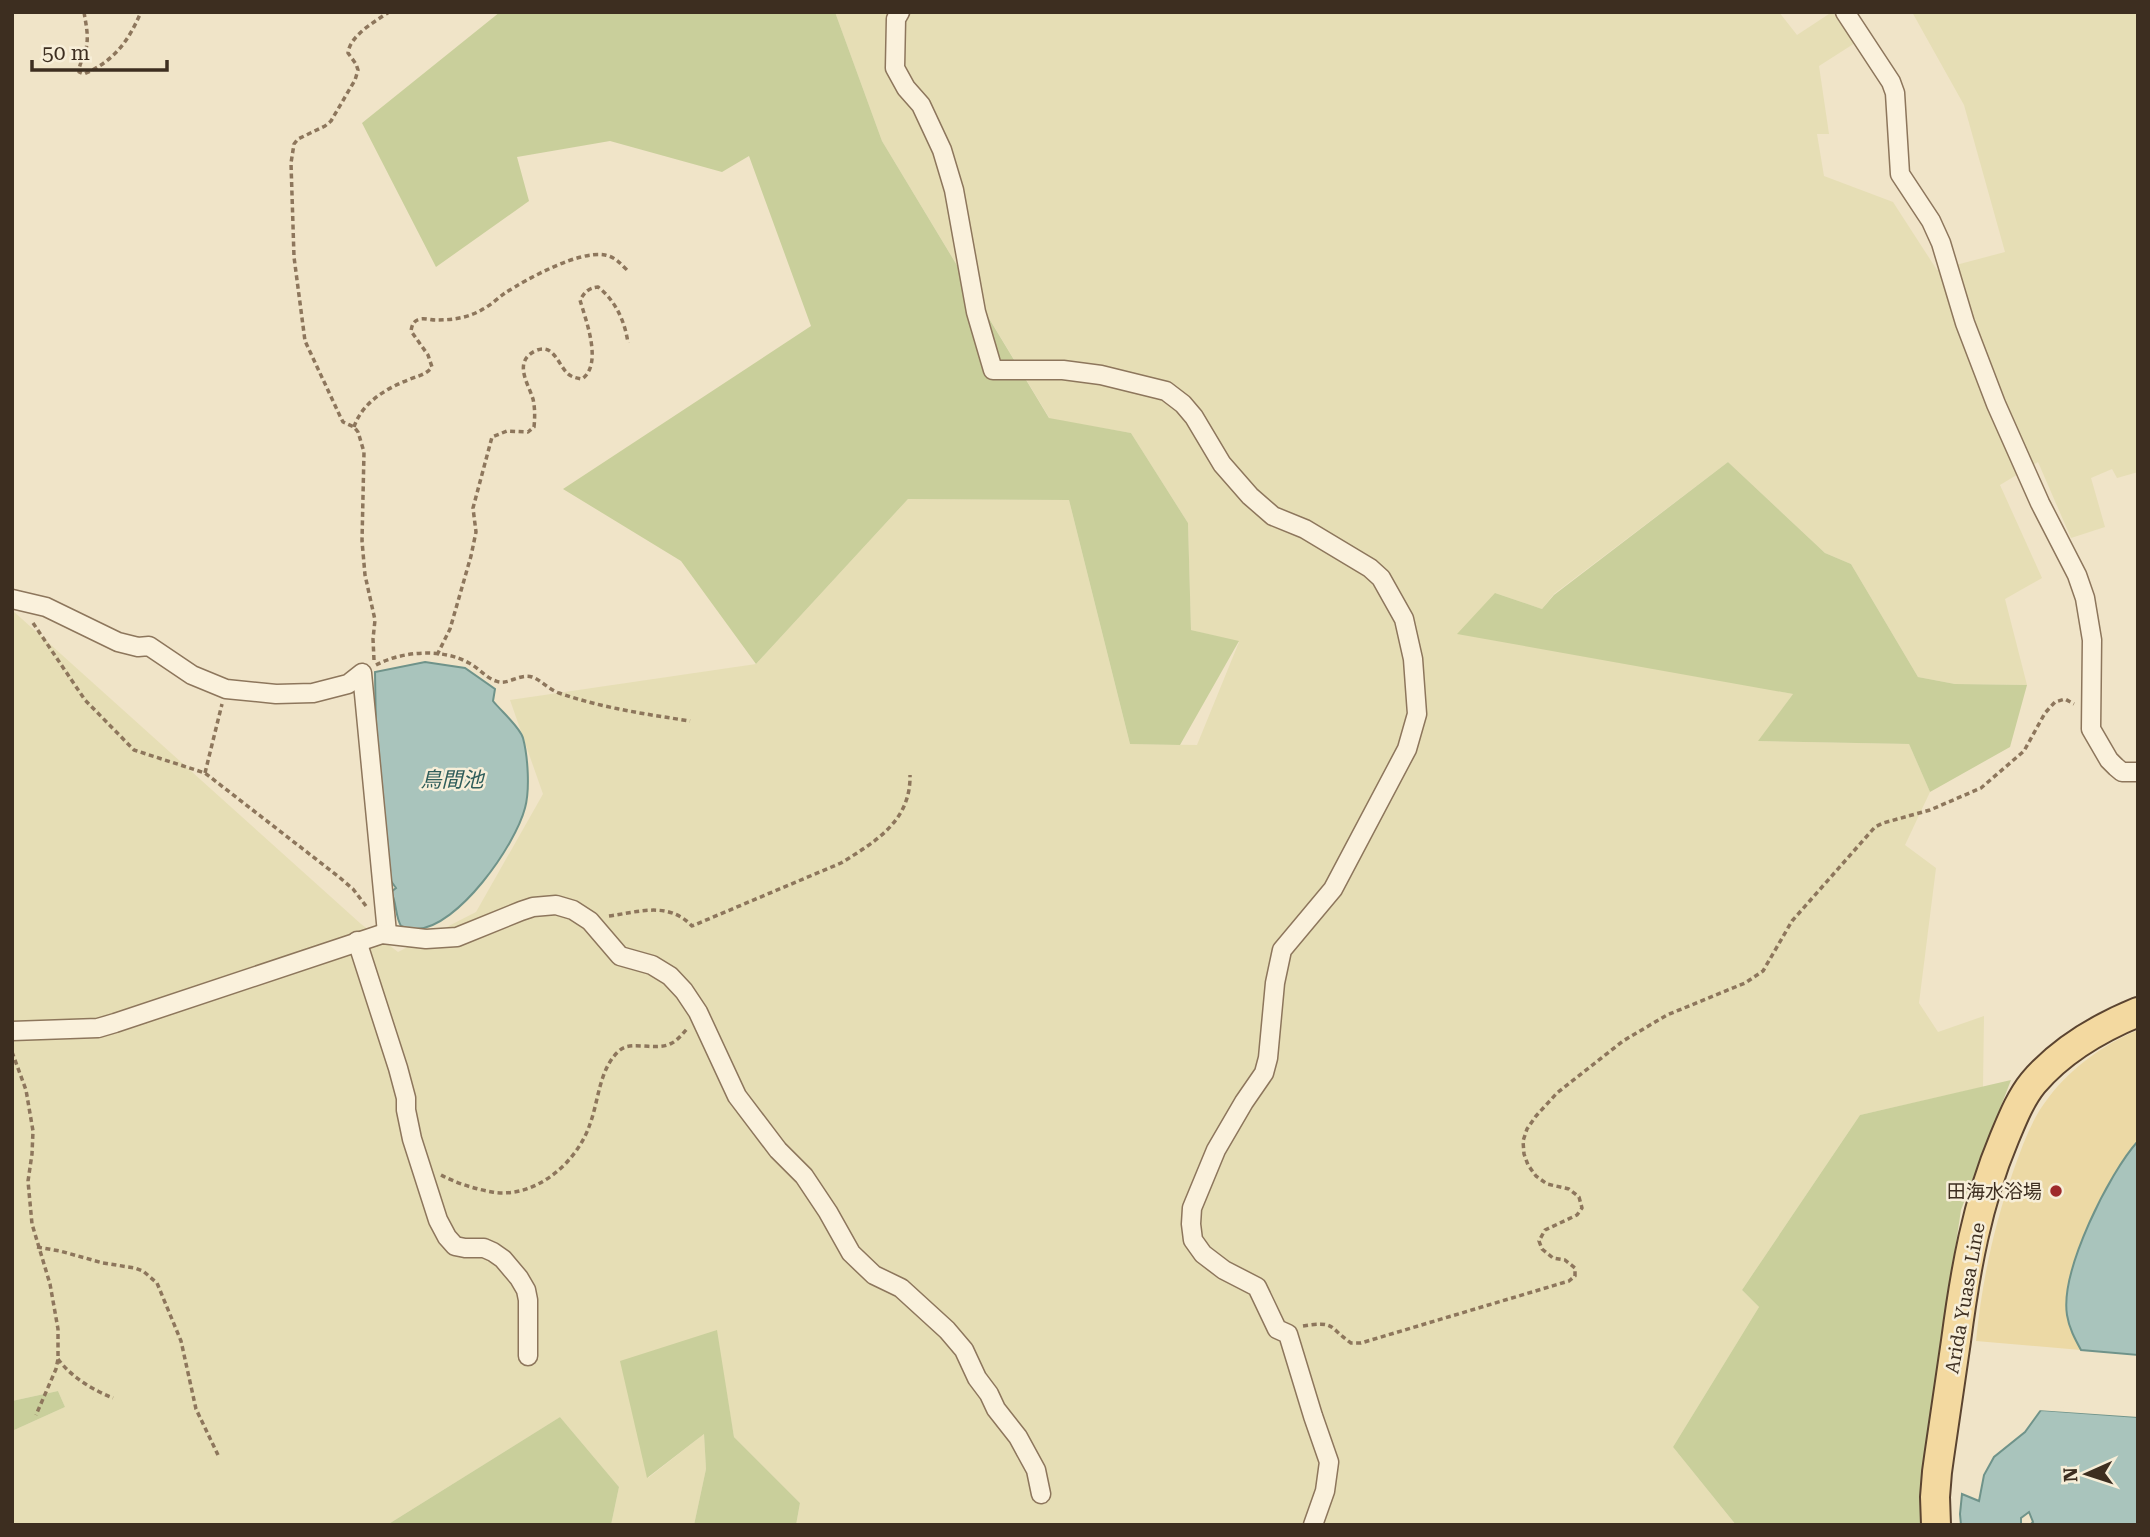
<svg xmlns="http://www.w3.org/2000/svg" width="2150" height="1537" font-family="'Roboto Serif','Noto Sans JP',serif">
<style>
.farmland{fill:#e6deb5}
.green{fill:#c9cf9b}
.sand{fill:#ecd9a5}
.water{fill:#a9c4bc;stroke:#6f938a;stroke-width:2}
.pier{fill:#f0e4c8}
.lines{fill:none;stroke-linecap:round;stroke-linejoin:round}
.minor-casing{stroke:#8d765c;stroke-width:21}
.primary-casing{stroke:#5b4430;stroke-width:32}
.path{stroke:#8d765c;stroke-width:3.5;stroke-dasharray:5 3.5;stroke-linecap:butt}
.minor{stroke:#faf1dc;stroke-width:18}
.primary{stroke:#f3d9a0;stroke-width:28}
.poi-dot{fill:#9e2a2b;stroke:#f7eed8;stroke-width:2.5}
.labels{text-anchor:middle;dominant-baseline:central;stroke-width:5;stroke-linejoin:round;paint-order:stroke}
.poi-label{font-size:19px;fill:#3d2e20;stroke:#f7eed8;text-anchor:end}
.street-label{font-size:19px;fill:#3d2e20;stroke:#f7eed8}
.water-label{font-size:21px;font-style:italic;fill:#2f5d5a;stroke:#f7eed8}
</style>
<rect width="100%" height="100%" fill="#f0e4c8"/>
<polygon class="farmland" points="835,12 1779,12 1797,35 1832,12 1855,43 1819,66 1829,134 1817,134 1824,176 1893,202 1937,270 2005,252 1964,105 1912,12 2138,12 2138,472 2117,478 2112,469 2091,478 2105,527 2071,538 2038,462 2000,485 2042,578 2005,599 2027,685 1955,684 1918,677 1851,564 1825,553 1728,462 1554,594 1542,609 1495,593 1537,642 1793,694 1759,741 1909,744 1930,792 1905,845 1936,868 1919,1003 1938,1032 1984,1016 1983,1087 1860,1115 1742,1290 1759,1307 1673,1447 1736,1525 796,1525 800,1503 734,1437 716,1330 648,1478 704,1434 706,1469 694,1525 611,1525 619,1487 560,1417 387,1525 12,1525 12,1431 65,1407 58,1391 12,1401 12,610 361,924 398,952 476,912 543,794 510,700 756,664 908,499 1069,500 1130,744 1197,745 1239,642 1191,630 1188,523 1131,433 1050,419 882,141"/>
<g class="green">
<polygon points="500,12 835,12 882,141 1049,418 1131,433 1188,523 1191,630 1239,641 1180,745 1130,744 1069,500 908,499 756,664 681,561 563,489 811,326 749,156 722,172 610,141 517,157 529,201 436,267 362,123"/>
<polygon points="1728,462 1825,553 1851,564 1918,677 1955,684 2027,685 2010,747 1930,792 1909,744 1758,741 1793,694 1457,634 1495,593 1542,609 1554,595"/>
<polygon points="2011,1080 1961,1210 1936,1376 1923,1525 1736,1525 1673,1447 1759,1307 1742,1290 1860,1115"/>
<polygon points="717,1330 734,1437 800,1503 796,1525 694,1525 706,1469 704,1434 647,1478 620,1361"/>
<polygon points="58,1391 65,1407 12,1431 12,1401"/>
<polygon points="560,1417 619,1487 611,1525 387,1525"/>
</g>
<path class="sand" d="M2138 1030V1141L2119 1166 2094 1214 2076 1261 2067 1294V1314L2071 1330 2081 1350 1976 1341C1982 1281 1994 1225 2014 1169 2023 1144 2032 1118 2049 1097 2071 1068 2104 1044 2138 1030Z"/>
<g class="water">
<path d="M425 662 465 668 495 689 493 701C501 711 520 727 523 738 528 757 530 790 525 808 515 846 458 927 417 929 412 930 406 928 401 926 395 916 397 903 391 892L396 888 388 877 376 735 375 672Z"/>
<path d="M2138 1141V1355L2081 1350C2075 1339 2069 1328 2067 1315 2060 1271 2109 1173 2138 1141Z"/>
<polygon points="2041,1410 2138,1417 2138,1525 2030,1525 2033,1522 2029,1512 2021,1518 2021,1525 1961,1525 1960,1514 1962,1494 1979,1501 1984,1475 1994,1457 2025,1432"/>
</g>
<polygon class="pier" points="2041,1406 2138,1414 2138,1417 2037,1410"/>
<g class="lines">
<g class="minor-casing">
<g id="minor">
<polyline points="900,12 896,19 895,68 906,88 921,105 942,150 954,190 976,312 993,370 1063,370 1101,375 1166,391 1183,404 1194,417 1222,464 1250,496 1273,516 1305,529 1370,568 1381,578 1404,619 1413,659 1417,714 1407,749 1333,889 1282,950 1275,983 1268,1058 1264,1073 1244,1102 1216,1150 1192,1208 1191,1224 1193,1240 1203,1254 1224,1270 1257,1287 1277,1329 1288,1334 1313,1416 1329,1462 1325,1491 1313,1525"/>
<polyline points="1845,12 1891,82 1895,93 1900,174 1931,221 1941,243 1965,323 1996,404 2040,503 2077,575 2085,598 2092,640 2091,729 2109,760 2116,767 2122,772 2138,772"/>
<polyline points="12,599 46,607 118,642 138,647 149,646 192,675 226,689 276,694 313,693 348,684 362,673 387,933"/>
<polyline points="357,941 398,1068 406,1098 406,1110 412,1139 438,1220 447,1237 455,1246 465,1248 484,1248 493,1252 503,1259 519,1278 526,1290 528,1300 528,1356"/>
<polyline points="12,1031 98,1028 115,1023 382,934 426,939 457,937 521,911 533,907 556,905 573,910 590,921 620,956 652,965 670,976 684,991 698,1012 737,1096 778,1150 804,1176 828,1212 851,1253 874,1275 901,1288 947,1330 964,1350 977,1378 989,1394 996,1409 1018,1437 1036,1470 1041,1494"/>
</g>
</g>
<g class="primary-casing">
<path id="primary" d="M1936 1525 1935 1497 1937 1472C1943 1428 1950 1384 1956 1341 1965 1272 1977 1203 2004 1139 2012 1120 2020 1099 2033 1083 2061 1050 2099 1028 2138 1012"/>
</g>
<g class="path">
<path d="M84 12C86 25 89 36 86 49 84 58 79 63 79 72L84 74C114 61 128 42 141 12"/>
<path d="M354 427C362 403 385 389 408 380 417 376 426 375 432 367L428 355 411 331C412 325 413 321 420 319 425 318 431 320 436 320 452 320 469 318 483 309 491 305 498 298 505 293 527 279 579 250 605 255 615 257 620 263 627 270"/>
<polyline points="33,623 85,700 134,750 205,773 339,877 353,889 366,906"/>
<path d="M437 655 450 629 471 556 476 532 473 508 492 437 507 431 528 432 534 427C535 417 535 408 533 399 528 383 513 362 535 351 553 342 558 364 567 373 571 377 576 378 582 379 603 364 586 321 580 300 585 292 588 288 598 287 616 301 625 322 628 343"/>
<path d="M374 660 373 639 375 620 365 575 362 541 364 452 358 432 354 427 343 422 340 416 305 341 294 257 291 163 294 144 298 139 325 126 331 121 355 80 358 70 356 64 348 53C350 35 376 21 389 12"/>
<path d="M376 665C402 651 443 648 469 663 479 668 486 678 496 681 508 686 519 673 532 677 541 680 548 689 559 693 602 708 645 714 690 721"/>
<polyline points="205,773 222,704"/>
<path d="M609 916C639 912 668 901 692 926L841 863C875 842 911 821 910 775"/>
<polyline points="12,1052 26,1090 33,1131 32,1154 28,1181 32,1224 50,1284 58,1329 58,1359 56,1369 36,1415"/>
<path d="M441 1175C456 1183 475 1189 492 1192 535 1199 577 1163 590 1124 599 1100 599 1068 620 1050 632 1040 657 1052 672 1043 678 1040 683 1033 688 1028"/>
<polyline points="37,1247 60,1251 103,1263 135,1268 143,1271 157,1283 181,1341 196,1409 218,1455"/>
<path d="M1303 1326C1336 1321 1327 1326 1351 1343H1361L1569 1281 1575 1276V1268L1565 1260 1553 1258 1542 1249 1539 1241 1545 1230 1577 1215 1582 1208 1579 1197 1569 1189 1547 1184 1536 1176 1528 1165 1524 1154 1523 1141 1527 1129 1536 1116 1557 1093 1623 1041 1667 1015 1745 983 1763 971 1792 921 1875 827 1883 823 1930 810 1981 788 2024 751 2045 713 2055 702 2065 699 2074 704"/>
<path d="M58 1359C71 1377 93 1390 113 1398"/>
</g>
<use href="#minor" class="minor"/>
<use href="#primary" class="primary"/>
</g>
<circle class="poi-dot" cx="2056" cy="1191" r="7"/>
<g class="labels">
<g class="poi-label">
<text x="2042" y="1191">田海水浴場</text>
</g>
<g class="street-label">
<text transform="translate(1965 1298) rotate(-80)">Arida Yuasa Line</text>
</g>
<g class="water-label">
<text x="452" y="780">鳥間池</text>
</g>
</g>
<rect width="2150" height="1537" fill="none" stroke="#3d2e20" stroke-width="28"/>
<g transform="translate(2087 1474) rotate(267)" stroke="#f7eed8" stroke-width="5" paint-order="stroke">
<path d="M0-5L12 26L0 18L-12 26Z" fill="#3d2e20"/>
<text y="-10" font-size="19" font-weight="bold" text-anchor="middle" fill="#3d2e20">N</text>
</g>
<path d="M32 60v10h135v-10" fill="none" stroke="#3d2e20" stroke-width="3.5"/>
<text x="42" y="60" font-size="21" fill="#3d2e20" stroke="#f7eed8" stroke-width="5" paint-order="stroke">50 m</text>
</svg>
